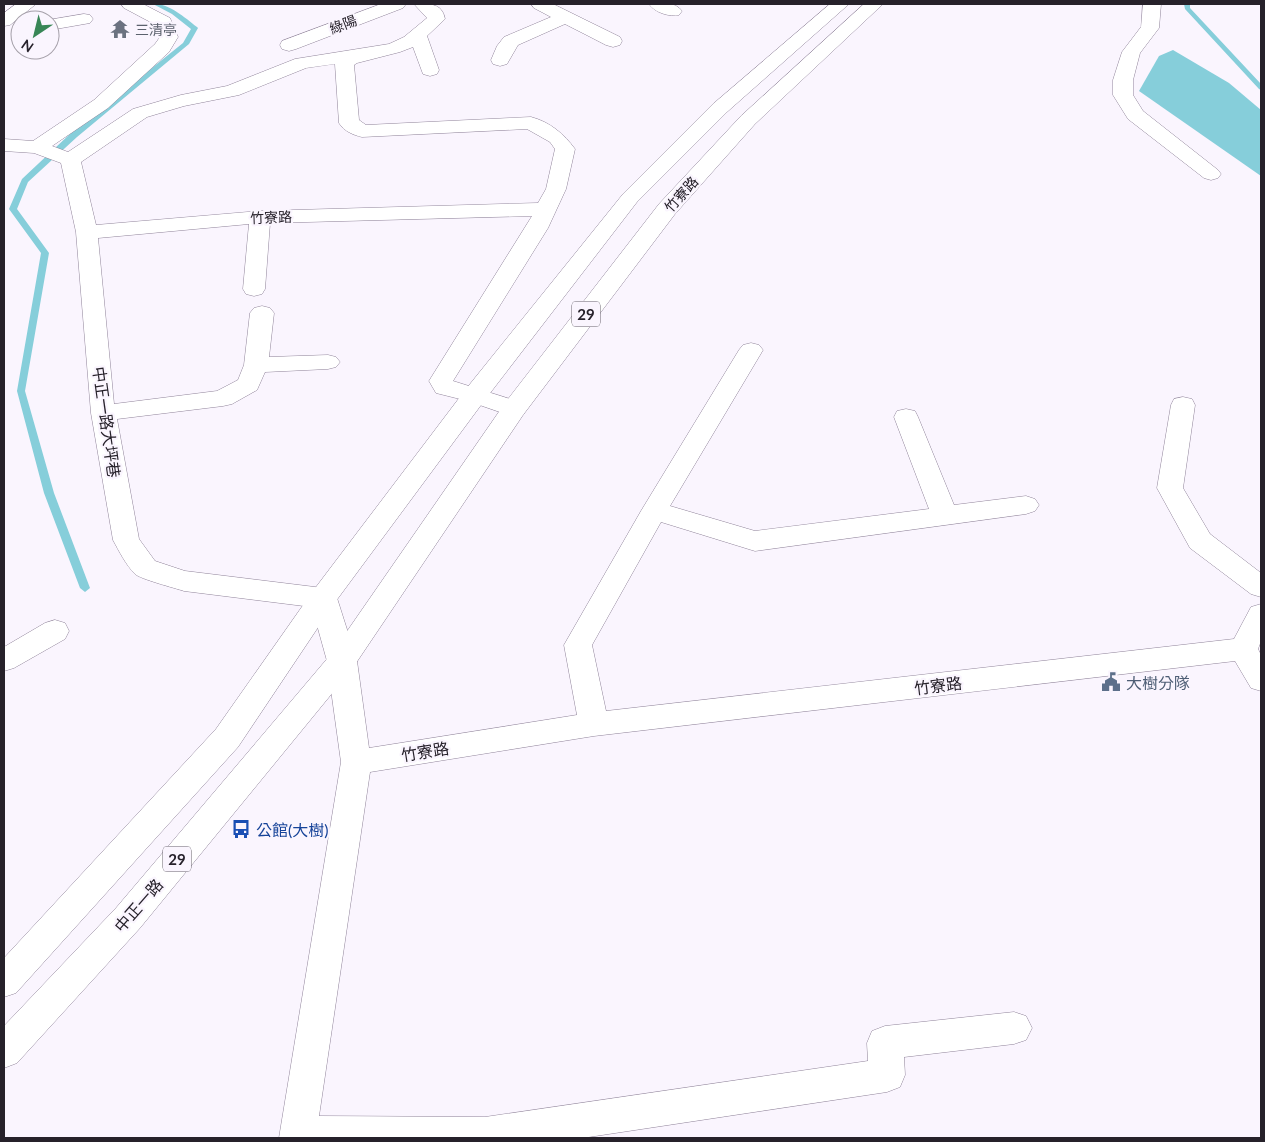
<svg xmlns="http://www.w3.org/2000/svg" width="1265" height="1142" font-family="Lato,'Noto Sans TC',sans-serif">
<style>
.water{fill:#86ceda}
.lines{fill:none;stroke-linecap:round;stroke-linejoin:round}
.stream{fill:#86ceda;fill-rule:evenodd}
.minor-casing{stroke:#90849a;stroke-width:1}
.major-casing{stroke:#90849a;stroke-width:1}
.minor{fill:#fff;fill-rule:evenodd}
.major{fill:#fff;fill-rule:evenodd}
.labels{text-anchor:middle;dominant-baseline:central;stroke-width:4.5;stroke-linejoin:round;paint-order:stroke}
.far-street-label{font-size:14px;fill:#26212a;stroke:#faf5fe}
.far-worship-label{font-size:14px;fill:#5b616d;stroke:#faf5fe;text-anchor:start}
.shield{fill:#faf5fe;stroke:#66616a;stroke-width:1}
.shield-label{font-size:15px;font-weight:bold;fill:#26212a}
.street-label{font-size:16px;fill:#26212a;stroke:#faf5fe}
.service-label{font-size:16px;fill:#4e5e75;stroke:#faf5fe;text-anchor:start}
.transit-label{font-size:16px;fill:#164399;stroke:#faf5fe;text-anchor:start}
</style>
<rect width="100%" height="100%" fill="#faf5fe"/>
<polygon class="water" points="1173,50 1229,83 1261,110 1261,176 1139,91 1159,56"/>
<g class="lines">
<g class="stream">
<path d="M153 4C169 3 184 17 197 27L198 28 189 44 77 137 28 182 17 209 49 253 25 391 54 493 90 588 85 592 80 588 44 493 17 391 41 253 9 209 22 179 71 133 183 43 191 29 172 14Z"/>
<polygon points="1184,4 1190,4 1190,8 1261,84 1261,90 1259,89 1185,9"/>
</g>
<g class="minor-casing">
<g id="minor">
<polygon points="16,4 36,4 10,25 4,26 4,13"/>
<path d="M121 4H143L170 18 178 37 169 52 108 108 52 146 68 152 133 109 181 95 227 86 295 59 389 44 404 37 427 18 414 4C428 4 442 2 445 19L427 36 439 70 437 74 430 76 423 74 413 47 400 52 357 63 354 65 359 120 366 125 531 117C550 122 564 134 575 149L566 189 548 228 453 381 523 403 526 409 523 415 514 417 468 401 436 393 429 381 532 216 270 223 265 289 262 294 254 296 246 294 243 289 249 224 98 238 114 404 217 391 238 380 244 365 250 313 254 308 262 306 270 308 274 313 269 357 328 355 336 357 340 362 336 367 328 369 265 372 257 390 232 404 223 406 117 419 139 539 155 561 185 571 323 588 333 591 337 598 357 661 369 748 577 715 564 645 641 511 739 350 743 345 751 343 759 345 763 350 670 506 755 531 929 509 894 417 897 411 906 409 915 411 918 417 954 505 1026 496 1035 499 1039 505 1035 511 1026 514 755 551 661 522 592 645 606 711 1234 639 1251 607 1261 604V641L1258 649 1261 655V691L1251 688 1235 661 594 736 370 772 319 1116 485 1117 868 1061 867 1043 872 1031 885 1026 1014 1012 1026 1016 1032 1028 1026 1040 1014 1044 904 1057 905 1075 900 1087 887 1092 582 1138H279L341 762 327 661 312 607 184 591C175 588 140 579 135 574 126 565 119 551 113 540L91 413 76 232 61 163 34 153 4 151V139L33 141 94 100 155 44 160 37 156 25 124 8ZM335 64 339 123C344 131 353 135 362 137L527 129 550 142 555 149 546 189 538 203 260 211 96 225 81 162 147 117 184 106 239 95 306 68Z"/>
<polygon points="381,4 406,4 403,8 296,49 289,51 282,49 280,45 282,41"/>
<polygon points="531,4 553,4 620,37 622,41 620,45 613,47 606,45 565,24 518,45 507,64 500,66 493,64 491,60 497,46 504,37 551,17 534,8"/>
<path d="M649 4C660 3 675 1 682 11L679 15C670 17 655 13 649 4Z"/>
<polygon points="1143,4 1161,4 1159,28 1140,53 1133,80 1133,95 1143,111 1218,170 1221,174 1218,178 1211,180 1204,178 1128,119 1113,95 1113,80 1122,52 1141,27"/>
<polygon points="84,14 90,15 93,19 90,23 50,30 50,20 48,20"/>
<polygon points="1183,397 1192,399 1195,405 1183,488 1210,534 1261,573 1261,597 1251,594 1190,548 1157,488 1171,405 1174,399"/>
<polygon points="55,620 65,623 69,631 65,639 14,668 4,671 4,647 45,623"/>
</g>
</g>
<g class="major-casing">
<g id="major">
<polygon points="830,4 849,4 727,112 637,202 484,401 333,605 238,747 16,993 4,997 4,958 216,729 313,591 466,389 623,194 713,104"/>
<polygon points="864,4 883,4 755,124 675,214 523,415 352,669 140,928 17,1063 4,1068 4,1026 116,908 332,653 505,403 659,204 741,116"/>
</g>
</g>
<use href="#minor" class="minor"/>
<use href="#major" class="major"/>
</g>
<defs>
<g id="temple-bare" transform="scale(1.5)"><path d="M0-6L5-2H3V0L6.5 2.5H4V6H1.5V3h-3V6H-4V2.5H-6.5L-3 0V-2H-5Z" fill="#6b7280" stroke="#faf5fe" stroke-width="2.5" paint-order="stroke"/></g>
<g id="civic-bare" transform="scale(1.5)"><path d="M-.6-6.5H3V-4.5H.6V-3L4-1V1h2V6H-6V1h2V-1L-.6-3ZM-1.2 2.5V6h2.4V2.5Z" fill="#5c6f8a" stroke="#faf5fe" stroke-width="2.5" paint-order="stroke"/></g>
<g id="bus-bare" transform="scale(1.5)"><path d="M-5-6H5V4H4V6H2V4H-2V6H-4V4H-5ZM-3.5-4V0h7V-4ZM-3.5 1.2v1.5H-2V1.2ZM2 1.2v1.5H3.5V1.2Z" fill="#1a4fb4" stroke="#faf5fe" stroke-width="2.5" paint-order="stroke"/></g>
</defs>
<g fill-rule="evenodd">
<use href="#temple-bare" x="120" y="29"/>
<use href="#civic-bare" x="1111" y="682"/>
<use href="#bus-bare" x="241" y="829"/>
</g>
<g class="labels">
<g class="far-street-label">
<text transform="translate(343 24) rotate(-21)">綠陽</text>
<text transform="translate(681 194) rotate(-48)">竹寮路</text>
<text transform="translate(271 217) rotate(-2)">竹寮路</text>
</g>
<g class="far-worship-label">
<text x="135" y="29">三清亭</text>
</g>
<g class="shield">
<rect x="572" y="301.5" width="28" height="25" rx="4"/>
<rect x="163" y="846.5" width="28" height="25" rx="4"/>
</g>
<g class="shield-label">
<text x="586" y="314">29</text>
<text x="177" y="859">29</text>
</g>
<g class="street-label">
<text transform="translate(107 422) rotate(82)">中正一路大坪巷</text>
<text transform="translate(938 685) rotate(-7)">竹寮路</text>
<text transform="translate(425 751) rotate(-9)">竹寮路</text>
<text transform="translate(138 905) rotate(-49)">中正一路</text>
</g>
<g class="service-label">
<text x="1126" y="682">大樹分隊</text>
</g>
<g class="transit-label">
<text x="256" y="829">公館(大樹)</text>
</g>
</g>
<rect width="1265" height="1142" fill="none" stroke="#26212a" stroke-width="10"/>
<g transform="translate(35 35) rotate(215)"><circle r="24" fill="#faf5fe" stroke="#a5a0a9"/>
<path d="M0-4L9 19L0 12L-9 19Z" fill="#388656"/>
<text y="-8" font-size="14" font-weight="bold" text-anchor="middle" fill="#26212a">N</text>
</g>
</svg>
